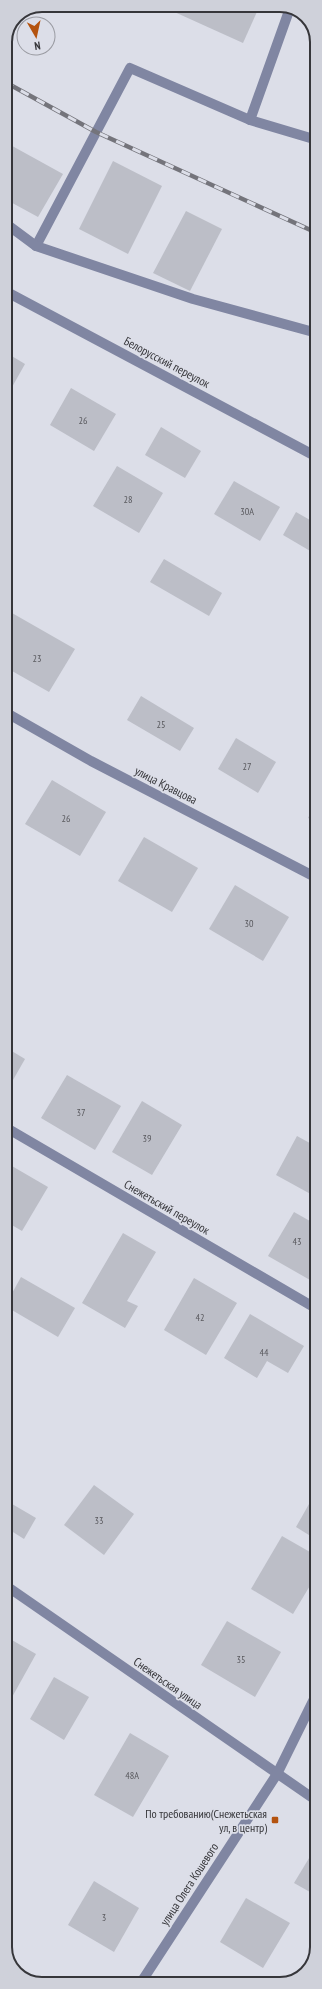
<svg xmlns="http://www.w3.org/2000/svg" width="322" height="1989" font-family="'PT Sans Narrow',sans-serif">
<style>
.building{fill:#bcbec7}
.lines{fill:none;stroke-linecap:round;stroke-linejoin:round}
.minor{stroke:#8086a2;stroke-width:10}
.rail-casing{stroke:#74747b;stroke-width:4.5}
.rail{stroke:#dcdee8;stroke-width:3;stroke-dasharray:9;stroke-linecap:butt}
.poi-dot{fill:#b4530f;stroke:#dcdee8;stroke-width:1.5}
.labels{text-anchor:middle;dominant-baseline:central;stroke-width:3.5;stroke-linejoin:round;paint-order:stroke}
.number-label{font-size:10px;fill:#58585d}
.street-label{font-size:12px;fill:#36363a;stroke:#dcdee8}
.poi-label{font-size:12px;fill:#36363a;stroke:#dcdee8;text-anchor:end}
.rim{fill:none;stroke:#36363a;stroke-width:2}
</style>
<rect width="100%" height="100%" fill="#dcdee8"/>
<g class="building">
<polygon points="159,5 260,5 243,43"/>
<polygon points="5,142 63,174 38,217 5,199"/>
<polygon points="113,161 162,186 128,254 79,229"/>
<polygon points="186,211 222,229 190,291 153,273"/>
<polygon points="5,352 25,364 7,396 5,395"/>
<polygon points="71,388 116,414 94,451 50,425"/>
<polygon points="161,427 201,451 185,478 145,455"/>
<polygon points="117,466 163,493 139,533 93,506"/>
<polygon points="234,481 280,507 260,541 214,514"/>
<polygon points="296,512 317,524 317,555 283,535"/>
<polygon points="164,559 222,593 209,616 150,582"/>
<polygon points="5,609 75,649 49,692 5,667"/>
<polygon points="141,696 194,728 180,751 127,720"/>
<polygon points="236,738 276,762 258,793 218,769"/>
<polygon points="52,780 106,812 80,856 25,824"/>
<polygon points="317,801 317,822 308,818"/>
<polygon points="144,837 198,868 172,912 118,881"/>
<polygon points="235,885 289,917 263,961 209,929"/>
<polygon points="5,1047 25,1059 5,1094"/>
<polygon points="67,1075 121,1106 95,1150 41,1118"/>
<polygon points="142,1101 182,1125 152,1175 112,1152"/>
<polygon points="297,1136 317,1147 316,1197 276,1175"/>
<polygon points="5,1162 48,1187 22,1231 5,1221"/>
<polygon points="294,1212 317,1225 317,1284 268,1256"/>
<polygon points="123,1233 156,1252 127,1301 138,1306 125,1328 82,1303"/>
<polygon points="21,1277 75,1308 58,1337 5,1306"/>
<polygon points="194,1278 237,1303 206,1355 164,1330"/>
<polygon points="250,1314 304,1346 288,1373 267,1361 257,1378 224,1358"/>
<polygon points="94,1485 134,1514 104,1555 64,1525"/>
<polygon points="313,1497 317,1500 317,1540 296,1527"/>
<polygon points="7,1501 36,1518 24,1539 5,1527 5,1504"/>
<polygon points="282,1536 317,1556 317,1574 293,1614 251,1589"/>
<polygon points="227,1621 281,1652 255,1697 201,1665"/>
<polygon points="5,1636 36,1654 11,1699 5,1696"/>
<polygon points="54,1677 89,1697 64,1740 30,1719"/>
<polygon points="130,1733 169,1756 133,1817 94,1795"/>
<polygon points="317,1845 317,1896 294,1883"/>
<polygon points="94,1881 139,1908 114,1952 68,1925"/>
<polygon points="246,1898 290,1923 263,1968 220,1942"/>
</g>
<g class="lines">
<g class="minor">
<polyline points="250,120 290,8"/>
<polyline points="317,140 250,120 130,68 36,246 193,299 317,333"/>
<polyline points="5,223 36,246"/>
<polyline points="5,291 317,457"/>
<polyline points="5,712 91,761 317,878"/>
<polyline points="5,1127 317,1309"/>
<polyline points="5,1585 317,1801"/>
<polyline points="140,1984 277,1774 317,1693"/>
</g>
<g class="rail-casing">
<polyline id="rail" points="5,82 96,132 317,233"/>
</g>
<use href="#rail" class="rail"/>
</g>
<rect class="poi-dot" x="271" y="1816" width="8" height="8" rx="2"/>
<g class="labels">
<g class="number-label">
<text x="83" y="420">26</text>
<text x="128" y="499">28</text>
<text x="247" y="511">30А</text>
<text x="37" y="658">23</text>
<text x="161" y="724">25</text>
<text x="247" y="766">27</text>
<text x="66" y="818">26</text>
<text x="249" y="923">30</text>
<text x="81" y="1112">37</text>
<text x="147" y="1138">39</text>
<text x="297" y="1241">43</text>
<text x="200" y="1317">42</text>
<text x="264" y="1352">44</text>
<text x="99" y="1520">33</text>
<text x="241" y="1659">35</text>
<text x="132" y="1775">48А</text>
<text x="104" y="1917">3</text>
</g>
<g class="street-label">
<text transform="translate(167 362) rotate(28)">Белорусский переулок</text>
<text transform="translate(166 785) rotate(27)">улица Кравцова</text>
<text transform="translate(167 1207) rotate(30)">Снежетьский переулок</text>
<text transform="translate(168 1683) rotate(35)">Снежетьская улица</text>
<text transform="translate(189 1884) rotate(-57)">улица Олега Кошевого</text>
</g>
<g class="poi-label">
<text x="267" y="1813">По требованию(Снежетьская<tspan x="267" dy="14">ул, в центр)</tspan></text>
</g>
</g>
<path d="M0 0H322V1989H0ZM42 12H280A30 30 0 0 1 310 42V1947A30 30 0 0 1 280 1977H42A30 30 0 0 1 12 1947V42A30 30 0 0 1 42 12Z" fill="#cfd1da" fill-rule="evenodd"/>
<path class="rim" d="M42 12H280A30 30 0 0 1 310 42V1947A30 30 0 0 1 280 1977H42A30 30 0 0 1 12 1947V42A30 30 0 0 1 42 12Z"/>
<g transform="translate(36 36) rotate(171)"><circle r="19" fill="#dcdee8" stroke="#9a9ba2"/>
<path d="M0-3L7 15L0 10L-7 15Z" fill="#b4530f"/>
<text y="-6" font-size="11" font-weight="bold" text-anchor="middle" fill="#36363a">N</text>
</g>
</svg>
